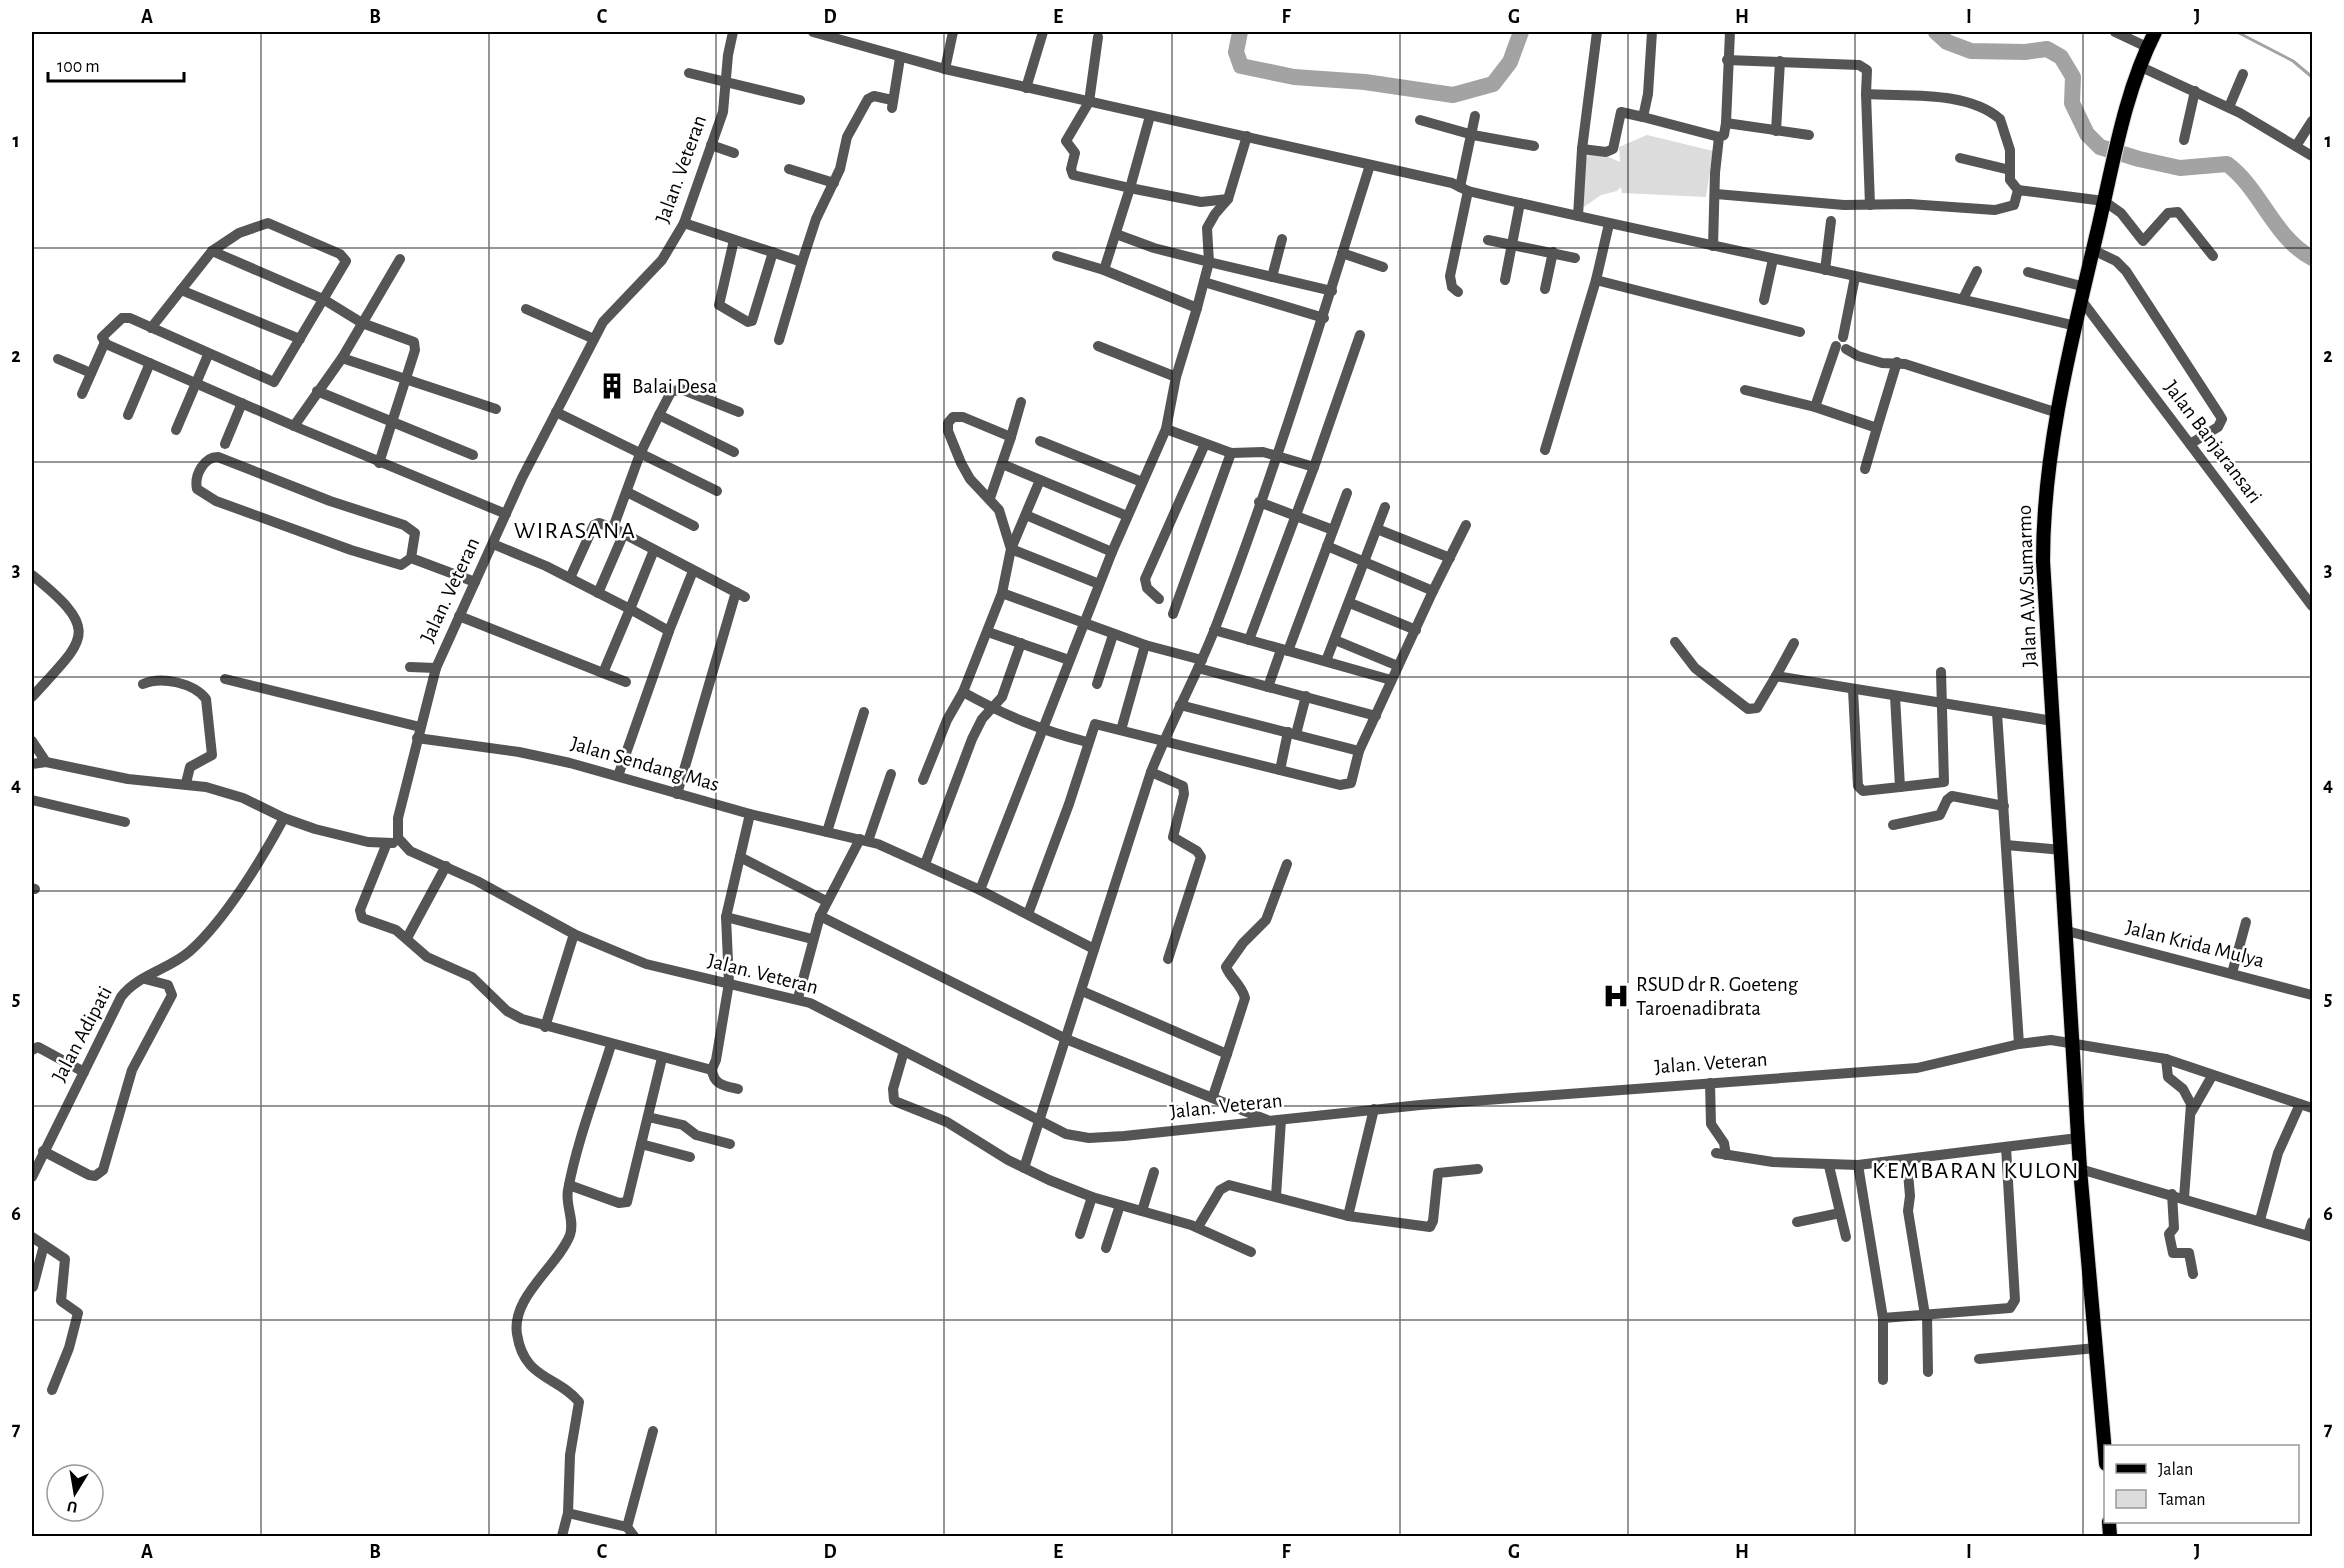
<svg xmlns="http://www.w3.org/2000/svg" width="2344" height="1568" font-family="'Alegreya Sans',sans-serif">
<style>
.green{fill:#dcdcdc}
.lines{fill:none;stroke-linecap:round;stroke-linejoin:round}
.stream{stroke:#a3a3a3;stroke-width:3}
.river{stroke:#a3a3a3;stroke-width:16}
.major-casing{stroke:#dbdbdb;stroke-width:16}
.minor{stroke:#555;stroke-width:10}
.major{stroke:#000;stroke-width:14}
.grid{fill:none;stroke:#000;stroke-width:1.5;stroke-opacity:0.55}
.labels{text-anchor:middle;dominant-baseline:central;stroke-width:5;stroke-linejoin:round;paint-order:stroke}
.street-label{font-size:21px;fill:#000;stroke:#fff}
.poi-label{font-size:21px;fill:#000;stroke:#fff;text-anchor:start}
.quarter-label{font-size:24px;letter-spacing:1.5px;fill:#000;stroke:#fff}
.neatline{fill:none;stroke:#000;stroke-width:2}
.grid-label{font-size:20px;text-anchor:middle;font-weight:bold;fill:#000}
</style>
<rect width="100%" height="100%" fill="#fff"/>
<polygon class="green" points="1647,135 1713,151 1706,197 1622,193 1621,187 1617,191 1601,195 1584,207 1581,205 1584,163 1588,154 1604,155 1620,162 1619,147"/>
<g class="lines">
<polyline class="stream" points="2237,32 2293,61 2312,77"/>
<g class="river">
<polyline points="1240,32 1236,52 1241,66 1294,77 1365,82 1453,95 1493,84 1510,62 1521,32"/>
<path d="M1936 32 1947 42 1971 51 2025 52 2047 49 2061 57 2073 77 2072 103 2087 134 2100 147 2139 159 2180 168 2227 164C2261 189 2273 237 2312 258"/>
</g>
<g class="major-casing">
<g id="major">
<path d="M2106 1464 2080 1169 2043 561C2043 447 2073 335 2099 224 2114 159 2125 91 2155 32"/>
<polyline points="2109,1522 2110,1536"/>
</g>
</g>
<g class="minor">
<polyline points="733,32 728,55 723,112 684,223 662,260 603,322 522,478 436,668 398,818 398,838 410,851 477,881 574,934 646,964 810,1003 1066,1134 1089,1138 1124,1136 1420,1105 1917,1068 2019,1044 2051,1040 2166,1059 2312,1108"/>
<path d="M813 32 945 69 1452 183 1468 191C1670 239 1874 277 2076 326"/>
<polyline points="2115,32 2147,47"/>
<polyline points="1098,37 1089,102 1066,141 1075,153 1071,169 1073,175 1130,188 1104,270"/>
<path d="M1727 60 1859 65 1867 70 1866 94C1907 97 1966 90 2000 119L2010 150V170"/>
<polyline points="2139,66 2240,113 2312,156"/>
<polyline points="945,69 953,32"/>
<polyline points="689,73 800,100"/>
<polyline points="1026,88 1043,32"/>
<polyline points="1866,94 1870,205"/>
<polyline points="2229,107 2243,74"/>
<polyline points="892,108 900,58"/>
<polyline points="1150,116 1130,188 1201,202 1228,199"/>
<polyline points="1643,117 1719,137"/>
<polyline points="1420,120 1473,135 1534,146"/>
<polyline points="1726,123 1809,135"/>
<polyline points="1776,131 1780,61"/>
<polyline points="1247,136 1228,199 1215,214 1207,228 1209,262 1332,291"/>
<polyline points="2184,140 2195,91"/>
<polyline points="711,145 734,153"/>
<polyline points="2296,146 2312,121"/>
<polyline points="1582,149 1597,32"/>
<polyline points="1960,158 2010,170 2010,180 2018,190"/>
<polyline points="789,169 834,183"/>
<polyline points="1460,187 1475,116"/>
<polyline points="1716,194 1844,205 1909,204 1995,210 2014,205 2018,190 2104,201 2121,213 2143,241 2168,213 2178,212 2213,256"/>
<polyline points="1578,216 1582,149 1606,152 1613,149 1621,112 1643,117 1648,94 1652,32"/>
<polyline points="684,223 802,262 779,340"/>
<polyline points="734,240 719,305 748,322 752,321 773,252"/>
<polyline points="1488,240 1575,258"/>
<polyline points="1713,246 1715,173 1719,137 1724,135 1726,123 1730,32"/>
<polyline points="2093,250 2116,261 2126,271 2219,414 2222,419 2218,427 2190,444"/>
<polyline points="212,251 323,299 362,323 414,342 415,350 379,463"/>
<polyline points="1342,253 1383,267"/>
<polyline points="1057,256 1104,270 1197,308 1209,262 1154,248 1116,234"/>
<polyline points="802,262 816,219 840,169 847,137 868,99 874,96 892,100"/>
<polyline points="1825,270 1831,221"/>
<polyline points="2028,272 2085,287"/>
<polyline points="1272,277 1282,239"/>
<polyline points="1505,280 1520,203"/>
<polyline points="1596,280 1609,224"/>
<polyline points="1204,282 1324,318"/>
<polyline points="1545,289 1553,252"/>
<polyline points="181,290 300,339"/>
<polyline points="1458,292 1452,287 1450,276 1468,191"/>
<polyline points="1963,299 1977,271"/>
<polyline points="1764,300 1773,259"/>
<polyline points="2082,301 2312,606"/>
<polyline points="526,309 594,339"/>
<polyline points="151,328 212,251 239,233 268,223 340,254 346,261 274,382 130,318 122,318 102,337 106,344 294,426"/>
<polyline points="1843,337 1855,277"/>
<polyline points="1098,346 1176,377"/>
<polyline points="1836,346 1815,407 1877,428 1897,362"/>
<polyline points="1846,349 1858,356 1882,363 1905,364 2058,413"/>
<polyline points="342,358 400,259"/>
<polyline points="58,359 91,373"/>
<polyline points="1745,390 1815,407"/>
<polyline points="317,391 473,455"/>
<polyline points="82,394 105,342"/>
<polyline points="496,409 342,358 294,426 506,514"/>
<polyline points="556,412 717,491"/>
<polyline points="128,415 150,363"/>
<polyline points="659,415 671,392 681,389 739,412"/>
<polyline points="1166,429 1176,377 1197,308"/>
<polyline points="176,430 208,355"/>
<polyline points="1011,437 1021,402"/>
<polyline points="1040,441 1142,482"/>
<polyline points="225,444 242,403"/>
<polyline points="1545,450 1596,280 1800,332"/>
<polyline points="734,452 659,415 640,454 613,528 745,597"/>
<polyline points="1002,464 1127,516"/>
<polyline points="1865,469 1877,428"/>
<polyline points="1040,480 1011,549 1099,584"/>
<polyline points="627,492 694,526"/>
<polyline points="990,498 1011,437 963,417 953,417 948,423 948,431 961,463 970,479 999,510 1011,549 1002,593"/>
<polyline points="1259,502 1333,530"/>
<polyline points="1026,515 1112,552"/>
<polyline points="1377,529 1450,558"/>
<polyline points="493,544 546,566 630,609 654,550"/>
<polyline points="1327,546 1433,591"/>
<path d="M411 558 415 533 404 525 330 501 218 457C204 457 194 475 197 489L216 501 351 550 401 565 411 558 475 582"/>
<path d="M32 575C103 632 85 638 32 697"/>
<polyline points="570,578 594,525 599,523 613,528"/>
<polyline points="598,593 624,533"/>
<polyline points="1159,599 1147,588 1145,579 1205,444"/>
<polyline points="1350,603 1416,630"/>
<polyline points="1173,614 1231,453"/>
<polyline points="459,616 603,673"/>
<polyline points="1214,630 1391,680"/>
<polyline points="988,632 1069,660"/>
<polyline points="1249,640 1314,467"/>
<polyline points="1335,640 1398,666"/>
<polyline points="1675,642 1695,668 1748,709 1757,708 1776,676 2053,721"/>
<polyline points="1288,651 1347,493"/>
<polyline points="1326,661 1385,507"/>
<polyline points="410,667 436,668"/>
<polyline points="1198,668 1376,716"/>
<polyline points="1776,676 1794,643"/>
<polyline points="225,679 420,727"/>
<polyline points="626,682 603,673 630,609 669,631"/>
<path d="M143 684C162 676 194 683 206 699L212 755 190 767 186 783"/>
<polyline points="1097,684 1113,635"/>
<polyline points="1268,687 1281,650"/>
<polyline points="1853,690 1858,786 1863,791 1900,787 1895,696"/>
<path d="M963 692C1006 716 1040 730 1087 742"/>
<polyline points="1180,705 1359,751"/>
<polyline points="1997,713 2019,1044"/>
<polyline points="1121,730 1145,645 1202,660"/>
<polyline points="1296,734 1306,696"/>
<polyline points="417,738 519,752 570,763 750,814 878,844 980,890 1094,949"/>
<polyline points="32,741 46,762"/>
<polyline points="32,764 46,762 128,779 206,787 243,798 284,818 315,829 368,842 393,843"/>
<polyline points="1280,770 1288,732"/>
<polyline points="1151,772 1183,786 1184,794 1173,837 1197,851 1201,857 1168,959"/>
<polyline points="618,776 669,631 693,571"/>
<polyline points="923,780 947,720 963,692 1002,593 1145,645"/>
<polyline points="1900,787 1944,782 1941,672"/>
<polyline points="677,794 736,592"/>
<polyline points="32,800 125,822"/>
<polyline points="1893,825 1940,815 1947,800 1952,796 2004,806"/>
<polyline points="827,832 864,712"/>
<polyline points="868,841 891,774"/>
<polyline points="387,843 360,910 362,918 396,930 427,957 472,977 507,1011 522,1019 708,1069 712,1069 716,1060 729,983 726,917 750,814"/>
<polyline points="2006,845 2062,850"/>
<polyline points="740,857 826,901"/>
<polyline points="925,864 972,739 982,719 1002,697 1021,643"/>
<polyline points="32,888 35,889"/>
<polyline points="980,890 1112,552 1166,429 1231,453 1263,452 1314,467 1360,335"/>
<polyline points="1028,914 1069,804 1095,724 1340,785 1351,783 1359,751 1433,591 1466,525"/>
<polyline points="820,916 1066,1039 1267,1120"/>
<polyline points="726,917 812,939"/>
<polyline points="2067,931 2312,995"/>
<polyline points="407,938 446,866"/>
<polyline points="2232,973 2246,922"/>
<polyline points="1082,991 1227,1054 1213,1096"/>
<polyline points="798,998 820,916 860,839"/>
<polyline points="545,1027 574,934"/>
<polyline points="32,1050 38,1047 84,1072"/>
<polyline points="904,1051 893,1089 894,1100 897,1102 947,1122 1008,1160 1049,1180 1092,1197 1191,1225 1251,1252"/>
<path d="M1227 1054 1245 998C1241 984 1231 979 1226 967L1243 943 1266 920 1287 864"/>
<polyline points="2166,1059 2168,1077 2183,1089 2191,1104 2184,1198"/>
<path d="M712 1069C713 1085 725 1086 738 1089"/>
<polyline points="1710,1083 1711,1124 1724,1143 1726,1155"/>
<polyline points="2192,1111 2212,1076"/>
<polyline points="648,1117 683,1125 696,1135 730,1144"/>
<polyline points="641,1144 690,1157"/>
<polyline points="43,1151 89,1175 95,1176 103,1170 132,1070 172,995 168,985 145,979"/>
<polyline points="1716,1153 1773,1162 1858,1165 2078,1138"/>
<polyline points="1907,1161 1910,1196 1908,1211 1925,1315"/>
<polyline points="1858,1165 1883,1318 2010,1308 2015,1300 2006,1147"/>
<polyline points="1829,1166 1846,1237"/>
<path d="M1024 1168 1151 772C1170 724 1195 679 1214 631 1273 478 1321 321 1370 165"/>
<polyline points="2080,1169 2312,1237"/>
<path d="M32 1177 121 997C137 975 170 969 190 951 225 920 262 859 284 818"/>
<polyline points="569,1185 619,1203 627,1202 662,1058"/>
<polyline points="2172,1194 2174,1228 2169,1234 2173,1253 2189,1253 2193,1274"/>
<polyline points="1276,1196 1281,1120"/>
<polyline points="1142,1211 1154,1172"/>
<polyline points="1348,1216 1430,1227 1433,1221 1438,1173 1478,1169"/>
<polyline points="2260,1220 2278,1153 2300,1104"/>
<polyline points="1797,1222 1840,1213"/>
<polyline points="1198,1227 1220,1190 1229,1185 1348,1216 1374,1109"/>
<polyline points="1080,1234 1092,1197"/>
<polyline points="2308,1235 2312,1222"/>
<polyline points="32,1237 65,1259 61,1301 78,1313 69,1348 52,1390"/>
<polyline points="1106,1248 1120,1205"/>
<polyline points="33,1287 44,1245"/>
<polyline points="1927,1314 1928,1372"/>
<polyline points="1979,1359 2096,1348"/>
<polyline points="1883,1380 1883,1318"/>
<polyline points="568,1513 627,1527 634,1536"/>
<polyline points="627,1527 653,1431"/>
<path d="M562 1536 568 1513 570 1455 579 1402C557 1375 524 1380 517 1334 511 1297 558 1266 570 1235 575 1220 565 1205 568 1190 577 1141 596 1093 611 1045"/>
</g>
<use href="#major" class="major"/>
</g>
<path class="grid" d="M261 32V1536M489 32V1536M716 32V1536M944 32V1536M1172 32V1536M1400 32V1536M1628 32V1536M1855 32V1536M2083 32V1536M32 248H2312M32 462H2312M32 677H2312M32 891H2312M32 1106H2312M32 1320H2312"/>
<defs>
<g id="building-bare" transform="scale(2.07)"><path d="M-4-6H4V6H1V3H-1V6H-4ZM-2.5-4.3h1.7v1.8h-1.7ZM.8-4.3h1.7v1.8H.8ZM-2.5-1h1.7V.8h-1.7ZM.8-1h1.7V.8H.8Z" fill="#000" stroke="#fff" stroke-width="2.5" paint-order="stroke"/></g>
<g id="hospital-bare" transform="scale(2.07)"><path d="M-5-5h3v3.5h4V-5h3V5h-3V1.5h-4V5h-3Z" fill="#000" stroke="#fff" stroke-width="2.5" paint-order="stroke"/></g>
</defs>
<g fill-rule="evenodd">
<use href="#building-bare" x="612" y="386"/>
<use href="#hospital-bare" x="1616" y="996"/>
</g>
<g class="labels">
<g class="street-label">
<text transform="translate(681 169) rotate(-70)">Jalan. Veteran</text>
<text transform="translate(2213 442) rotate(53)">Jalan Banjaransari</text>
<text transform="translate(2027 586) rotate(-92)">Jalan A.W.Sumarmo</text>
<text transform="translate(450 590) rotate(-65)">Jalan. Veteran</text>
<text transform="translate(645 764) rotate(16)">Jalan Sendang Mas</text>
<text transform="translate(2195 944) rotate(14)">Jalan Krida Mulya</text>
<text transform="translate(763 974) rotate(14)">Jalan. Veteran</text>
<text transform="translate(82 1034) rotate(-62)">Jalan Adipati</text>
<text transform="translate(1711 1063) rotate(-4)">Jalan. Veteran</text>
<text transform="translate(1226 1106) rotate(-6)">Jalan. Veteran</text>
</g>
<g class="poi-label">
<text x="632" y="386">Balai Desa</text>
<text x="1636" y="984">RSUD dr R. Goeteng<tspan x="1636" dy="24">Taroenadibrata</tspan></text>
</g>
<g class="quarter-label">
<text x="575" y="531">WIRASANA</text>
<text x="1976" y="1171">KEMBARAN KULON</text>
</g>
</g>
<rect width="2344" height="1568" fill="none" stroke="#ffffff" stroke-width="66"/>
<rect x="2104" y="1445" width="195" height="78" fill="#ffffff" stroke="#999999" stroke-width="1.5"/>
<rect x="2116" y="1464" width="30" height="9" fill="#000000" stroke="#999999" stroke-width="1.5"/>
<text x="2158" y="1475" font-size="18" fill="#000000">Jalan</text>
<rect x="2116" y="1490" width="30" height="18" fill="#dcdcdc" stroke="#999999" stroke-width="1.5"/>
<text x="2158" y="1505" font-size="18" fill="#000000">Taman</text>
<g transform="translate(75 1493) rotate(191)"><circle r="28" fill="#ffffff" stroke="#999999" stroke-width="1.5"/>
<path d="M0-4.5L10 22L0 15L-10 22Z" fill="#000000"/>
<text y="-9" font-size="16" font-weight="bold" text-anchor="middle" fill="#000000">U</text>
</g>
<path d="M48 72v9h136v-9" fill="none" stroke="#000000" stroke-width="3"/>
<text x="57" y="72" font-size="18" fill="#000000" stroke="#ffffff" stroke-width="4.5" paint-order="stroke">100 m</text>
<rect x="33" y="33" width="2278" height="1502" class="neatline"/>
<g class="grid-label">
<text x="147" y="23">A</text>
<text x="375" y="23">B</text>
<text x="602" y="23">C</text>
<text x="830" y="23">D</text>
<text x="1058" y="23">E</text>
<text x="1286" y="23">F</text>
<text x="1514" y="23">G</text>
<text x="1742" y="23">H</text>
<text x="1969" y="23">I</text>
<text x="2197" y="23">J</text>
<text x="16" y="147">1</text>
<text x="2328" y="147">1</text>
<text x="16" y="362">2</text>
<text x="2328" y="362">2</text>
<text x="16" y="576">3</text>
<text x="2328" y="576">3</text>
<text x="16" y="791">4</text>
<text x="2328" y="791">4</text>
<text x="16" y="1005">5</text>
<text x="2328" y="1005">5</text>
<text x="16" y="1220">6</text>
<text x="2328" y="1220">6</text>
<text x="16" y="1435">7</text>
<text x="2328" y="1435">7</text>
<text x="147" y="1558">A</text>
<text x="375" y="1558">B</text>
<text x="602" y="1558">C</text>
<text x="830" y="1558">D</text>
<text x="1058" y="1558">E</text>
<text x="1286" y="1558">F</text>
<text x="1514" y="1558">G</text>
<text x="1742" y="1558">H</text>
<text x="1969" y="1558">I</text>
<text x="2197" y="1558">J</text>
</g>
</svg>
